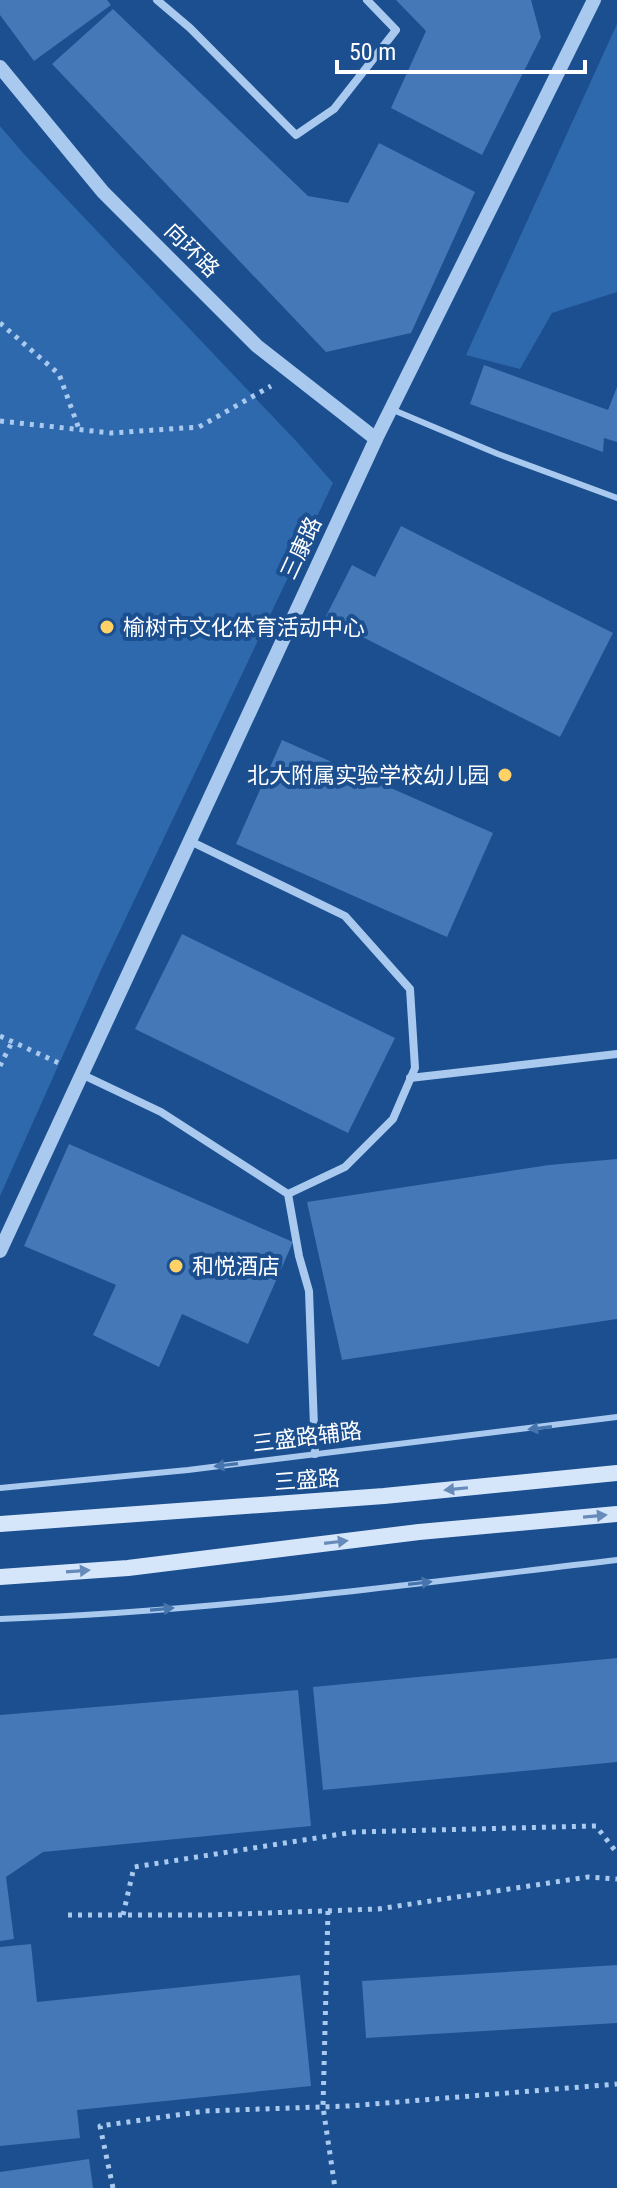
<svg xmlns="http://www.w3.org/2000/svg" width="617" height="2188" font-family="'Roboto Condensed','Noto Sans SC',sans-serif">
<style>
.green{fill:#2e69ad}
.building{fill:#4478b7}
.lines{fill:none;stroke-linecap:round;stroke-linejoin:round}
.path{stroke:#a9c9ee;stroke-width:5;stroke-dasharray:4 6;stroke-linecap:butt}
.service{stroke:#a9c9ee;stroke-width:6}
.minor{stroke:#a9c9ee;stroke-width:8}
.tertiary{stroke:#a9c9ee;stroke-width:14}
.secondary{stroke:#d6e6fa;stroke-width:16}
.oneway{fill:#4674ac}
.oneway2{fill:#668bba}
.poi-dot{fill:#ffd166;stroke:#1b4f8f;stroke-width:3}
.labels{text-anchor:middle;dominant-baseline:central;stroke-width:8;stroke-linejoin:round;paint-order:stroke}
.street-label{font-size:22px;fill:#fff;stroke:#1b4f8f}
.poi-label{font-size:22px;fill:#fff;stroke:#1b4f8f;text-anchor:start}
</style>
<rect width="100%" height="100%" fill="#1b4f8f"/>
<g class="green">
<polygon points="617,24 617,292 552,313 520,369 466,355"/>
<polygon points="0,126 23,153 297,442 333,483 101,970 0,1196"/>
</g>
<g class="building">
<polygon points="0,0 107,0 111,5 34,61 0,15"/>
<polygon points="396,0 531,0 541,37 482,155 391,108 426,31"/>
<polygon points="113,9 308,196 348,203 379,143 475,192 411,333 326,352 52,64"/>
<polygon points="484,365 608,410 617,387 617,442 604,438 603,452 470,404"/>
<polygon points="401,526 613,633 560,737 325,618 352,565 375,577"/>
<polygon points="282,740 493,833 447,937 236,844"/>
<polygon points="182,934 395,1038 348,1133 135,1029"/>
<polygon points="69,1144 293,1242 248,1344 182,1314 159,1367 93,1335 116,1285 24,1246"/>
<polygon points="617,1159 617,1319 342,1360 307,1202 549,1165"/>
<polygon points="617,1658 617,1762 323,1790 313,1687"/>
<polygon points="298,1690 311,1826 43,1852 6,1877 14,1939 0,1941 0,1715"/>
<polygon points="31,1944 37,2002 300,1975 311,2086 77,2110 80,2138 0,2146 0,1947"/>
<polygon points="617,1965 617,2023 366,2038 362,1981"/>
<polygon points="89,2159 93,2188 0,2188 0,2172"/>
</g>
<g class="lines">
<g class="path">
<polyline points="0,323 59,374 79,429"/>
<polyline points="0,421 111,433 199,427 271,386"/>
<polyline points="0,1036 61,1064"/>
<polyline points="0,1066 12,1042"/>
<polyline points="328,1911 323,2107 335,2188"/>
<polyline points="68,1915 210,1915 378,1909 588,1877 617,1879"/>
<polyline points="123,1915 134,1867 354,1832 596,1826 617,1853"/>
<polyline points="113,2188 100,2126 205,2111 349,2106 617,2084"/>
</g>
<g class="service">
<polyline points="391,409 498,454 617,498"/>
<polyline points="0,1488 188,1470 617,1417"/>
<path d="M0 1619C207 1612 412 1584 617 1560"/>
</g>
<g class="minor">
<polyline points="157,0 190,28 296,135 334,109 396,30 367,0"/>
<polyline points="190,841 345,916 410,989 415,1068 393,1119 345,1167 288,1194"/>
<polyline points="81,1074 161,1112 288,1194 299,1256 309,1291 315,1454"/>
<polyline points="410,1078 617,1054"/>
</g>
<g class="tertiary">
<polyline points="0,67 103,192 257,346 376,439"/>
<polyline points="0,1251 376,439 594,0"/>
</g>
<g class="secondary">
<polyline points="0,1524 384,1496 617,1473"/>
<polyline points="0,1577 128,1568 419,1532 617,1514"/>
</g>
</g>
<defs><path id="oneway-solid" d="M-6-.8H1V-3.2L6.5 0L1 3.2V.8H-6Z" transform="scale(2)"/></defs>
<g class="oneway">
<use href="#oneway-solid" transform="translate(540 1428) rotate(173)"/>
<use href="#oneway-solid" transform="translate(226 1465) rotate(173)"/>
<use href="#oneway-solid" transform="translate(420 1583) rotate(-7)"/>
<use href="#oneway-solid" transform="translate(162 1609) rotate(-5)"/>
</g>
<g class="oneway2">
<use href="#oneway-solid" transform="translate(456 1489) rotate(174)"/>
<use href="#oneway-solid" transform="translate(595 1516) rotate(-5)"/>
<use href="#oneway-solid" transform="translate(336 1542) rotate(-7)"/>
<use href="#oneway-solid" transform="translate(78 1571) rotate(-4)"/>
</g>
<g class="poi-dot">
<circle cx="107" cy="627" r="8"/>
<circle cx="505" cy="775" r="8"/>
<circle cx="176" cy="1266" r="8"/>
</g>
<g class="labels">
<g class="street-label">
<text transform="translate(192 250) rotate(45)">向环路</text>
<text transform="translate(301 548) rotate(-65)">三康路</text>
<text transform="translate(307 1437) rotate(-7)">三盛路辅路</text>
<text transform="translate(307 1480) rotate(-4)">三盛路</text>
</g>
<g class="poi-label">
<text x="123" y="627">榆树市文化体育活动中心</text>
<text x="489" y="775" text-anchor="end">北大附属实验学校幼儿园</text>
<text x="192" y="1266">和悦酒店</text>
</g>
</g>
<path d="M337 60v12h248v-12" fill="none" stroke="#ffffff" stroke-width="4"/>
<text x="349" y="60" font-size="24" fill="#ffffff" stroke="#1b4f8f" stroke-width="6" paint-order="stroke">50 m</text>
</svg>
